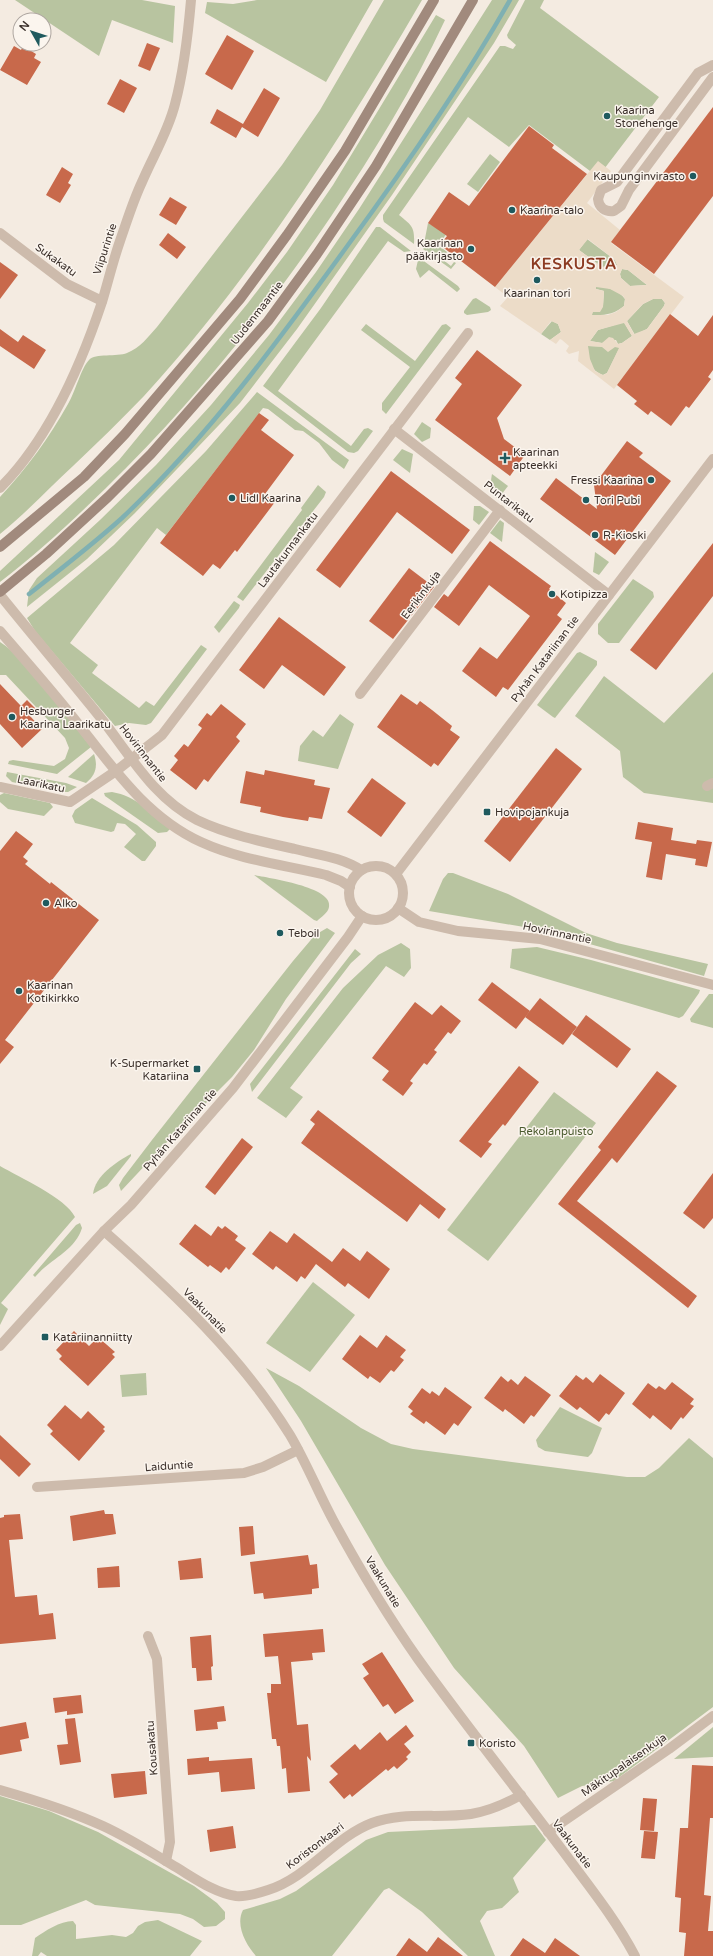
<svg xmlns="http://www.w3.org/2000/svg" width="713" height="1956" font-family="'Varela Round',sans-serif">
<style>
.green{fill:#b8c4a0}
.plaza{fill:#ecdcc8;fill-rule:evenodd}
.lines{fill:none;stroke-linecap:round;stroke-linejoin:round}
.stream{stroke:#7fb0b2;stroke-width:4.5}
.building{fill:#c8694b}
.minor{stroke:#cdbbac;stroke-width:10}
.tertiary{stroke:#cdbbac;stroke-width:10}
.secondary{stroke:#a18a7d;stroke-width:10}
.poi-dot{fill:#1f5a5e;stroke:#fbf5ee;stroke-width:1.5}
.labels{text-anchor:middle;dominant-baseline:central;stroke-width:3;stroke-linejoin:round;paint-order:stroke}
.poi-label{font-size:11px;fill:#3b302b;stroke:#fbf5ee;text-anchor:start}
.street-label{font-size:11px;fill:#3b302b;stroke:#fbf5ee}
.park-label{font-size:11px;fill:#4a5a2e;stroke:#fbf5ee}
.district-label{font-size:15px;font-weight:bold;letter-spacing:1px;fill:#8c3b22;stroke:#fbf5ee}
</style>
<rect width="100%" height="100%" fill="#f4ebe1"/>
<g class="green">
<polygon points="15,0 142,0 175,6 173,43 112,20 99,56"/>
<polygon points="257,0 373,0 326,82 205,13 207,2 233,4"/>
<path d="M384 0H422C341 139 253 277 144 396 121 420 97 443 73 466 49 488 26 513 0 534V497C27 468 49 438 68 404 75 393 81 368 89 360 95 353 117 357 127 353 140 348 148 337 157 327L282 165 320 110Z"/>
<polygon points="492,0 519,0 494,43 392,195 297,329 240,403 135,513 87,559 27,607 29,590 37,578 100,520 156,465 211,405 269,335 316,272 359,209"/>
<path d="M525 0H544L540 8 659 97 598 177 529 125 509 147 468 117 399 215C411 225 415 226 414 244L384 222 383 219V215L500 46H505L513 49 516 45 508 38 507 35Z"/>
<path d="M436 15 445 20C413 89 374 152 332 215 266 313 191 405 106 488 72 521 38 553 0 582V571L119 460 248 303 287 252 333 185Z"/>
<polygon points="490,154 500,162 478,192 467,184"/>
<polygon points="468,206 438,245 447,252 442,259 451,266 454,262 456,263 451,269 423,249 428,223 438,229"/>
<polygon points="376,227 380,227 411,251 404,252 388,241 278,391 351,446 364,429 368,428 373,431 358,451 354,453 348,452 263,386 321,308"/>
<polygon points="587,239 615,260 617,265 602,267 579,250"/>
<polygon points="421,259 458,286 460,289 457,292 429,270 420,278 416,269 418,260"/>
<polygon points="622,269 628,270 647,285 630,286 621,278 620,274"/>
<path d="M596 286C607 287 619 290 625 299L624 306C615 314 603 316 591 315L593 311 603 306 604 291 596 289Z"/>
<polygon points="476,298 490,307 491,310 488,312 467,315 464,313 464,311 473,299"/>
<polygon points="653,299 662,299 665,303 664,306 647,329 635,335 627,321 643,304"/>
<polygon points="552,321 558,324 561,332 550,340 541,334"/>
<polygon points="624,322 632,336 622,343 618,344 616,340 602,343 590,341 598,330"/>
<polygon points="366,324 415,361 442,325 446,324 451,328 386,414 382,410 382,403 410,367 361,330"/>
<path d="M588 346 620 347 607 373 603 375C590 371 588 358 588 346Z"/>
<polygon points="257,392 349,460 344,469 332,460 319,443 303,431 295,430 268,409 263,408 166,535 157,528 70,643 98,665 92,673 139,708 146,701 154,706 201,645 207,649 151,723 146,725 129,723 115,726 35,631 27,618 114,545 206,451"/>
<polygon points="422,422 431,428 430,438 422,442 414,434"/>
<polygon points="402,449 413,454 410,473 393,460"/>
<path d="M492 474 508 486 498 499C490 493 490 484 492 474Z"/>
<polygon points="318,485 326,492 324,497 243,601 237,597 302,510 301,508"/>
<polygon points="474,506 480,506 489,512 479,525 473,520"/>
<polygon points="500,520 504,523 502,542 490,533"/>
<polygon points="595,552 609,562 599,575 593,572"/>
<polygon points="633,579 653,592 654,597 619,643 608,643 598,634 598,624"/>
<polygon points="234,601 240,605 239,608 219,633 214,627"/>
<path d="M0 642C30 661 68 718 91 747L57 774 8 764 9 761 13 760 54 766 65 759 69 748 65 738 6 675H0Z"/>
<polygon points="580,652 597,661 597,665 555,718 553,717 537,705 577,653"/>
<polygon points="713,672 713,803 644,793 623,777 620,751 575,716 604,676 664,723"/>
<polygon points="340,714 354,724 338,769 298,761 300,746 313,730 323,737"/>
<path d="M94 754C98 766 96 775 86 783L68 777Z"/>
<polygon points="7,772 66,783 77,787 68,792 61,792 12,782 6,776"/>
<path d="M112 792C136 796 153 814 171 828L167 832 158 833 105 796 104 793Z"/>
<polygon points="4,793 50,803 53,807 44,816 8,809 0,802 0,795"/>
<polygon points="92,798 137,825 156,842 156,846 145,861 142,861 124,847 136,834 125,824 117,823 114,831 111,832 75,823 72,816 75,810"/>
<polygon points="448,873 453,873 508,894 586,933 617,943 708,964 704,976 536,929 429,911 443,879"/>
<path d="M254 875C268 878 334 887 329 907 328 913 321 917 317 921L314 920Z"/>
<polygon points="327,928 335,933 286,999 254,1050 232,1077 167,1142 121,1191 119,1185 123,1178 152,1140 293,961 315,935"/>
<polygon points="401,943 410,949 411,968 404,977 386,966 290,1088 303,1097 286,1118 257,1098 343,988 378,955"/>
<polygon points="537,947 591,960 700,990 699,993 683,1016 679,1018 510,968 512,949"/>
<polygon points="355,949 361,954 351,963 252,1092 250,1084"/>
<polygon points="709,994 713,994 713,1028 691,1022 690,1019"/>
<polygon points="554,1092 596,1123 488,1261 447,1230"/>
<path d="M131 1154V1156L107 1186 93 1194C95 1176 116 1162 131 1154Z"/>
<path d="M0 1166C19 1177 66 1198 75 1217L1 1303 8 1309 0 1325Z"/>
<path d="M80 1223 82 1228C75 1251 50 1259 35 1277L33 1275 76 1225Z"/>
<polygon points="313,1282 355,1315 310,1372 266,1343"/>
<polygon points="266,1368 299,1386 361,1428 391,1444 413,1449 627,1477 645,1477 659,1468 689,1438 713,1458 713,1707 614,1781 582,1786 558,1798 524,1746 454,1668 385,1565 301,1421"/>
<polygon points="146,1373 147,1395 122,1397 120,1375"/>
<polygon points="560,1407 602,1428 592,1453 588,1457 545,1451 538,1447 536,1440"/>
<polygon points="713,1727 713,1757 674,1759"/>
<polygon points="0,1796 49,1811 98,1832 194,1886 217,1903 225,1912 225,1919 216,1926 204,1927 193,1919 180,1914 95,1905 86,1900 21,1925 0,1925"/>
<path d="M535 1825 546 1840 513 1878 519 1892 502 1908 487 1911 480 1921 495 1956H468L422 1912 389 1888 384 1890 332 1956H256C246 1945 235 1925 243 1910L280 1899 296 1891 366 1840 388 1832Z"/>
<path d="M158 1920 202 1941 190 1956H47L41 1952 38 1956H32L35 1938C45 1931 60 1921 73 1921L76 1925V1939L112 1935 126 1937 133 1933 138 1926 145 1922Z"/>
</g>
<path class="plaza" d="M598 161 611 171 587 203 620 230 611 243 684 297 614 389 578 361 579 351 569 354 566 351 569 346 562 340 560 339 556 344 550 340 561 332 558 324 551 321 541 334 500 306 508 297 495 287ZM588 239 615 260 617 265 602 267 579 250ZM622 269 628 270 647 285 630 286 621 278 620 274ZM596 287 610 289 623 296 625 299 624 306 616 312 608 315H592L593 312H600L603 307 604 291 596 289ZM653 299H662L665 303 664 306 647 329 634 334 627 321 643 304ZM624 323 632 336 622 343 618 344 613 338 609 337 602 343 590 341 598 330ZM588 346 602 347 608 352 615 347 619 348 607 373 603 375 595 371 590 359Z"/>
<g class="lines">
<path class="stream" d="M29 594C61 569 92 545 122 518 208 437 279 340 348 245 406 166 462 85 510 0"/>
</g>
<g class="building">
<polygon points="227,35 254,51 232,90 205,74"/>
<polygon points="147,43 160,48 150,71 138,66"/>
<polygon points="14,46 21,50 23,46 36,54 34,58 41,62 27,85 0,70"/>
<polygon points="120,79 137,88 124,113 107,104"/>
<polygon points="264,88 280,98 258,137 242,127 236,138 210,123 217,109 243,124"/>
<polygon points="713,107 713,196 654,274 611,242"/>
<polygon points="529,126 554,145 552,148 587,174 495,287 440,245 447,236 428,223 449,192 469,206"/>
<polygon points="62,167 73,174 68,183 71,185 60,203 46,195"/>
<polygon points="170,197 187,207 176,225 159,215"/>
<polygon points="168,233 186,247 177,259 159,245"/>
<polygon points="0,262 18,275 0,299"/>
<polygon points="670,314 698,336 713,315 713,370 708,377 711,379 689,408 686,406 671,426 651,411 648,415 634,404 637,401 617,385"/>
<polygon points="0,329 18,342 23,335 46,350 34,369 0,346"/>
<polygon points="477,350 522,385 497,418 504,439 525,455 510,476 435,420 462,384 455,378"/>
<polygon points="259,413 269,420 261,430 294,455 265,494 275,502 237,552 235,550 220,569 213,564 203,576 160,543"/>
<polygon points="627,441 643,453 639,457 671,481 615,555 540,499 556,478 597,509 594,485"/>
<polygon points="391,471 470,530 452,554 397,512 340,588 316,570"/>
<polygon points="490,541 551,586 549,589 566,603 557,615 562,619 508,690 503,687 496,697 462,671 480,647 497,659 530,616 489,585 459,626 434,607 444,594 448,597"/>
<polygon points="713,543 713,596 656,670 630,650"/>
<polygon points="409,568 434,587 393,639 369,621"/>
<polygon points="279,617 346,667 324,696 282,665 264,689 239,670"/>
<polygon points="0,684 21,706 27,700 37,710 30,716 42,729 22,748 0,724"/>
<polygon points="401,694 417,705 420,701 432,710 452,726 450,730 460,737 438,766 434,763 431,767 377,727"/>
<polygon points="221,704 246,724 236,737 240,741 214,774 208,782 204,779 196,790 170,770 178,760 174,756 184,744 188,747 202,728 198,725 207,713 211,716"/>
<polygon points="556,748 582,769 510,862 484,841"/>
<polygon points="265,770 315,780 314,785 330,788 322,819 309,817 308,821 283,817 260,812 261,807 240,803 246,771 264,775"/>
<polygon points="372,778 406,803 381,837 347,812"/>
<polygon points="638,822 673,828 671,840 696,844 697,840 712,842 707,867 695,865 696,859 666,854 662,880 646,877 652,842 635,839"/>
<polygon points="16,831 33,844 23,857 28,861 25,864 50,884 51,882 99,920 5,1040 14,1047 0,1064 0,851"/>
<polygon points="492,982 530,1011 516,1029 478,1000"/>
<polygon points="540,998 577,1027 563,1045 525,1017"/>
<polygon points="415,1002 432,1015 441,1005 461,1021 451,1034 448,1032 434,1050 437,1052 427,1065 424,1063 410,1081 413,1083 403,1096 382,1080 389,1071 372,1058"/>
<polygon points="586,1015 631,1049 617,1068 572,1034"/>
<polygon points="519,1066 539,1082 505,1126 503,1124 488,1142 492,1144 481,1158 459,1141"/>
<polygon points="657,1071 677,1086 617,1163 612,1158 577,1201 697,1296 688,1308 558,1204 601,1150 598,1147"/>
<polygon points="318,1110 446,1209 439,1219 420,1204 407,1222 301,1143 315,1124 310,1120"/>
<polygon points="242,1138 253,1147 215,1195 205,1187"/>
<polygon points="713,1173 713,1218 704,1229 683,1213"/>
<polygon points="195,1224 211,1236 218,1226 222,1229 225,1226 238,1236 235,1240 246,1248 229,1270 226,1267 221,1273 210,1265 208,1267 179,1244"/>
<polygon points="270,1231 287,1243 294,1233 332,1262 343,1248 360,1261 367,1251 390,1269 369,1299 348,1283 345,1287 316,1264 305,1279 301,1276 297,1282 276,1266 273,1270 252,1254"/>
<polygon points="74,1331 89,1346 98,1337 115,1352 112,1354 115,1357 88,1386 59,1359 62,1356 56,1350"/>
<polygon points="360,1335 377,1348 386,1335 406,1350 400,1357 404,1360 394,1372 391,1370 380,1383 370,1376 368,1379 342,1359"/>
<polygon points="600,1374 625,1393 609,1415 606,1413 599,1422 580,1407 577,1410 559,1396 576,1375 583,1380 586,1377 593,1383"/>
<polygon points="501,1376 508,1382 511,1379 518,1385 525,1376 551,1395 534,1417 531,1415 524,1424 505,1409 503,1412 484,1398"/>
<polygon points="672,1382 694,1399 690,1404 694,1406 683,1419 681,1417 671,1430 653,1415 650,1419 632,1404 648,1383 656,1389 659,1386 665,1390"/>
<polygon points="445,1387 472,1407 458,1426 454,1423 445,1435 426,1421 424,1424 410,1414 413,1411 408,1407 422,1388 430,1394 432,1391 439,1396"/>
<polygon points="65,1405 81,1419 88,1411 105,1427 103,1429 105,1431 79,1461 50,1434 53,1431 47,1425"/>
<polygon points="0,1435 31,1464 19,1477 0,1459"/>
<polygon points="104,1510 105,1514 113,1514 116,1534 73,1541 70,1516"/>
<polygon points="20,1514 23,1539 9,1540 15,1597 37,1595 39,1615 53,1613 56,1639 0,1644 0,1518 4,1517 4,1515"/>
<polygon points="253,1526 255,1554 241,1556 239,1527"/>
<polygon points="308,1555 310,1565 317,1564 319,1588 312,1589 312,1594 264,1599 263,1593 254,1594 250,1562"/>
<polygon points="201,1558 203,1578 180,1580 178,1561"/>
<polygon points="119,1566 120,1587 98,1588 97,1568"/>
<polygon points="323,1629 325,1652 312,1653 313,1660 291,1662 297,1725 308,1724 311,1761 307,1756 310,1791 288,1793 286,1768 282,1769 280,1746 277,1746 276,1739 272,1739 267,1693 271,1693 271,1684 281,1684 278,1656 265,1657 263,1634"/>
<polygon points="211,1635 213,1666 211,1667 212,1680 197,1681 196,1668 192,1668 190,1637"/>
<polygon points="382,1652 414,1701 395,1714 388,1704 383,1707 363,1678 369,1674 362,1664"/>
<polygon points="81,1695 83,1713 67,1715 67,1711 55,1713 53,1698"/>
<polygon points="224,1706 226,1721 217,1722 218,1729 196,1731 194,1710"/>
<polygon points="75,1718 81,1762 60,1765 57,1745 68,1744 65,1719"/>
<polygon points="26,1722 29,1738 20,1740 22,1751 0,1755 0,1727"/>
<polygon points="406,1725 414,1736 404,1744 411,1752 406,1757 408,1759 397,1769 394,1766 388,1771 386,1769 352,1797 350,1794 344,1799 329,1782 338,1774 330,1766 355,1744 360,1750 380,1732 387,1741"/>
<polygon points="209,1757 209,1761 252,1758 255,1789 221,1792 219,1772 188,1775 187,1759"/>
<polygon points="692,1765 713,1766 713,1818 710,1818 704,1895 711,1896 708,1931 713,1931 713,1956 684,1956 686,1933 679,1932 681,1898 675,1897 680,1828 688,1828"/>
<polygon points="145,1771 147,1794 114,1798 111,1774"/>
<polygon points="643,1798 657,1799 654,1831 640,1830"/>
<polygon points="233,1826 236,1848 210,1852 207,1830"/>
<polygon points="644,1831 658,1832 655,1859 641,1858"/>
<polygon points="438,1937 463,1956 396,1956 409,1938 427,1952"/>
<polygon points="523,1938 545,1953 555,1938 580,1956 510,1956"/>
</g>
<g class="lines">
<g class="minor">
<path d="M713 65 698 73 617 182 601 190 598 199C599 208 605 212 614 211L621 206 629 190 713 77"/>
<polyline points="0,233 67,284 102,301"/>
<polyline points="394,429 609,595"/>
<path d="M0 488C49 439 80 368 102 302 108 282 113 261 120 241 127 221 133 201 142 182 153 156 168 132 175 104 184 70 188 35 191 0"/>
<polyline points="360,694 500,510"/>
<polyline points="707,786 713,783"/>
<polyline points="0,787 70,802 116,771 162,735 468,333"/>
<polyline points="37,1487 244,1473 263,1467 298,1450"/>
<polyline points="148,1636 157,1659 170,1842 166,1861"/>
<path d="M0 1790C35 1800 70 1811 103 1826 127 1837 151 1852 174 1866 193 1877 214 1893 236 1896 246 1897 259 1893 268 1890 309 1877 333 1838 372 1823 403 1811 438 1819 471 1814 489 1811 505 1804 521 1795"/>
<polyline points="548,1832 669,1749 713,1716"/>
</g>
<g class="tertiary">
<path d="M0 595C33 636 67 676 100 717 129 753 153 798 197 820 226 834 263 842 295 849 318 855 341 857 361 870"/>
<path d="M0 631C24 659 49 687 72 716 110 763 144 816 201 842 240 860 285 865 326 875L341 881 350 887"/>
<circle cx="376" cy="893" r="27"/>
<polyline points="396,874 713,459"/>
<polyline points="398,908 419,922 458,931 540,939 713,985"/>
<path d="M104 1231C172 1291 242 1357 290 1435 306 1462 318 1492 333 1520 359 1568 387 1615 418 1659 465 1724 515 1787 563 1851 588 1885 615 1918 635 1956"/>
<polyline points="0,1346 104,1231 131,1205 233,1088 348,937 362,916"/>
</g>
<g class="secondary">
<polyline points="0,547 84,477 125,434 240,299 287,235 345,151 434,0"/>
<polyline points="0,592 46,554 108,497 151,454 268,321 317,254 376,166 473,0"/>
</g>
</g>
<g class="poi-dot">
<circle cx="607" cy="116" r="4"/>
<circle cx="693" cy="176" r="4"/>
<circle cx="512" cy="210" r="4"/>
<circle cx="471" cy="249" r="4"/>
<circle cx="537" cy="280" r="4"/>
<path d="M503 452h4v4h4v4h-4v4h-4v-4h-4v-4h4z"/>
<circle cx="651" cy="480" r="4"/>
<circle cx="232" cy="498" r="4"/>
<circle cx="586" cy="500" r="4"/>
<circle cx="595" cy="535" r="4"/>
<circle cx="552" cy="594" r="4"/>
<circle cx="12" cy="717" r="4"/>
<rect x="483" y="808" width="8" height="8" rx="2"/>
<circle cx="46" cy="903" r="4"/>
<circle cx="280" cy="933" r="4"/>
<circle cx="19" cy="991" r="4"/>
<rect x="193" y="1065" width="8" height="8" rx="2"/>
<rect x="41" y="1333" width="8" height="8" rx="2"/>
<rect x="467" y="1739" width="8" height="8" rx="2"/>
</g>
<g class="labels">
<g class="poi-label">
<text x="615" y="110">Kaarina<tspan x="615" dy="13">Stonehenge</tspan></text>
<text x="685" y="176" text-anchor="end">Kaupunginvirasto</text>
<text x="520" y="210">Kaarina-talo</text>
<text x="463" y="243" text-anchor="end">Kaarinan<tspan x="463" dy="13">pääkirjasto</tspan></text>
<text x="537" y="293" text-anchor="middle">Kaarinan tori</text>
<text x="513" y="452">Kaarinan<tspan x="513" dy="13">apteekki</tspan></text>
<text x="643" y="480" text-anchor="end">Fressi Kaarina</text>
<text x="240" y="498">Lidl Kaarina</text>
<text x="594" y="500">Tori Pubi</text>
<text x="603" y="535">R-Kioski</text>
<text x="560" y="594">Kotipizza</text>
<text x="20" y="711">Hesburger<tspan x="20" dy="13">Kaarina Laarikatu</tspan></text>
<text x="495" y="812">Hovipojankuja</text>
<text x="54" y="903">Alko</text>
<text x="288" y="933">Teboil</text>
<text x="27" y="985">Kaarinan<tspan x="27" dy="13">Kotikirkko</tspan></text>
<text x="189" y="1063" text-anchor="end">K-Supermarket<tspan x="189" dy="13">Katariina</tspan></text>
<text x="53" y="1337">Katariinanniitty</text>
<text x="479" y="1743">Koristo</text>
</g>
<g class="street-label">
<text transform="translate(105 249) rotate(-72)">Viipurintie</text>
<text transform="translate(56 260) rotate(36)">Sukakatu</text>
<text transform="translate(257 313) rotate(-52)">Uudenmaantie</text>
<text transform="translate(509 502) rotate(38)">Puntarikatu</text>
<text transform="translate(288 550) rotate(-53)">Lautakunnankatu</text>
<text transform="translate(421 595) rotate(-53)">Eerikinkuja</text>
<text transform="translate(545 659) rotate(-53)">Pyhän Katariinan tie</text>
<text transform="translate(143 753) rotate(52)">Hovirinnantie</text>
<text transform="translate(41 784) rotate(12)">Laarikatu</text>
<text transform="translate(557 933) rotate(12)">Hovirinnantie</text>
<text transform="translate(180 1130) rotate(-49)">Pyhän Katariinan tie</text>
<text transform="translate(205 1311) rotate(46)">Vaakunatie</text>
<text transform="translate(169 1466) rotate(-4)">Laiduntie</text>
<text transform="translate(383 1582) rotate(59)">Vaakunatie</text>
<text transform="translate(152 1748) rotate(-94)">Kousakatu</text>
<text transform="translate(624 1765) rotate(-35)">Mäkitupalaisenkuja</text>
<text transform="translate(572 1844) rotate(53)">Vaakunatie</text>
<text transform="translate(315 1846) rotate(-37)">Koristonkaari</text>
</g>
<g class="park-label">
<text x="556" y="1131">Rekolanpuisto</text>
</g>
<g class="district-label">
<text x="574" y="264">KESKUSTA</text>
</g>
</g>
<g transform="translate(32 32) rotate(309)"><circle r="19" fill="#fbf5ee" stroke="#aea6a0"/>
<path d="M0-3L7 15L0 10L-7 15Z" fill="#1f5a5e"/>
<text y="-6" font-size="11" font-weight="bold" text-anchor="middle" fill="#3b302b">N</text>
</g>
</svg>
